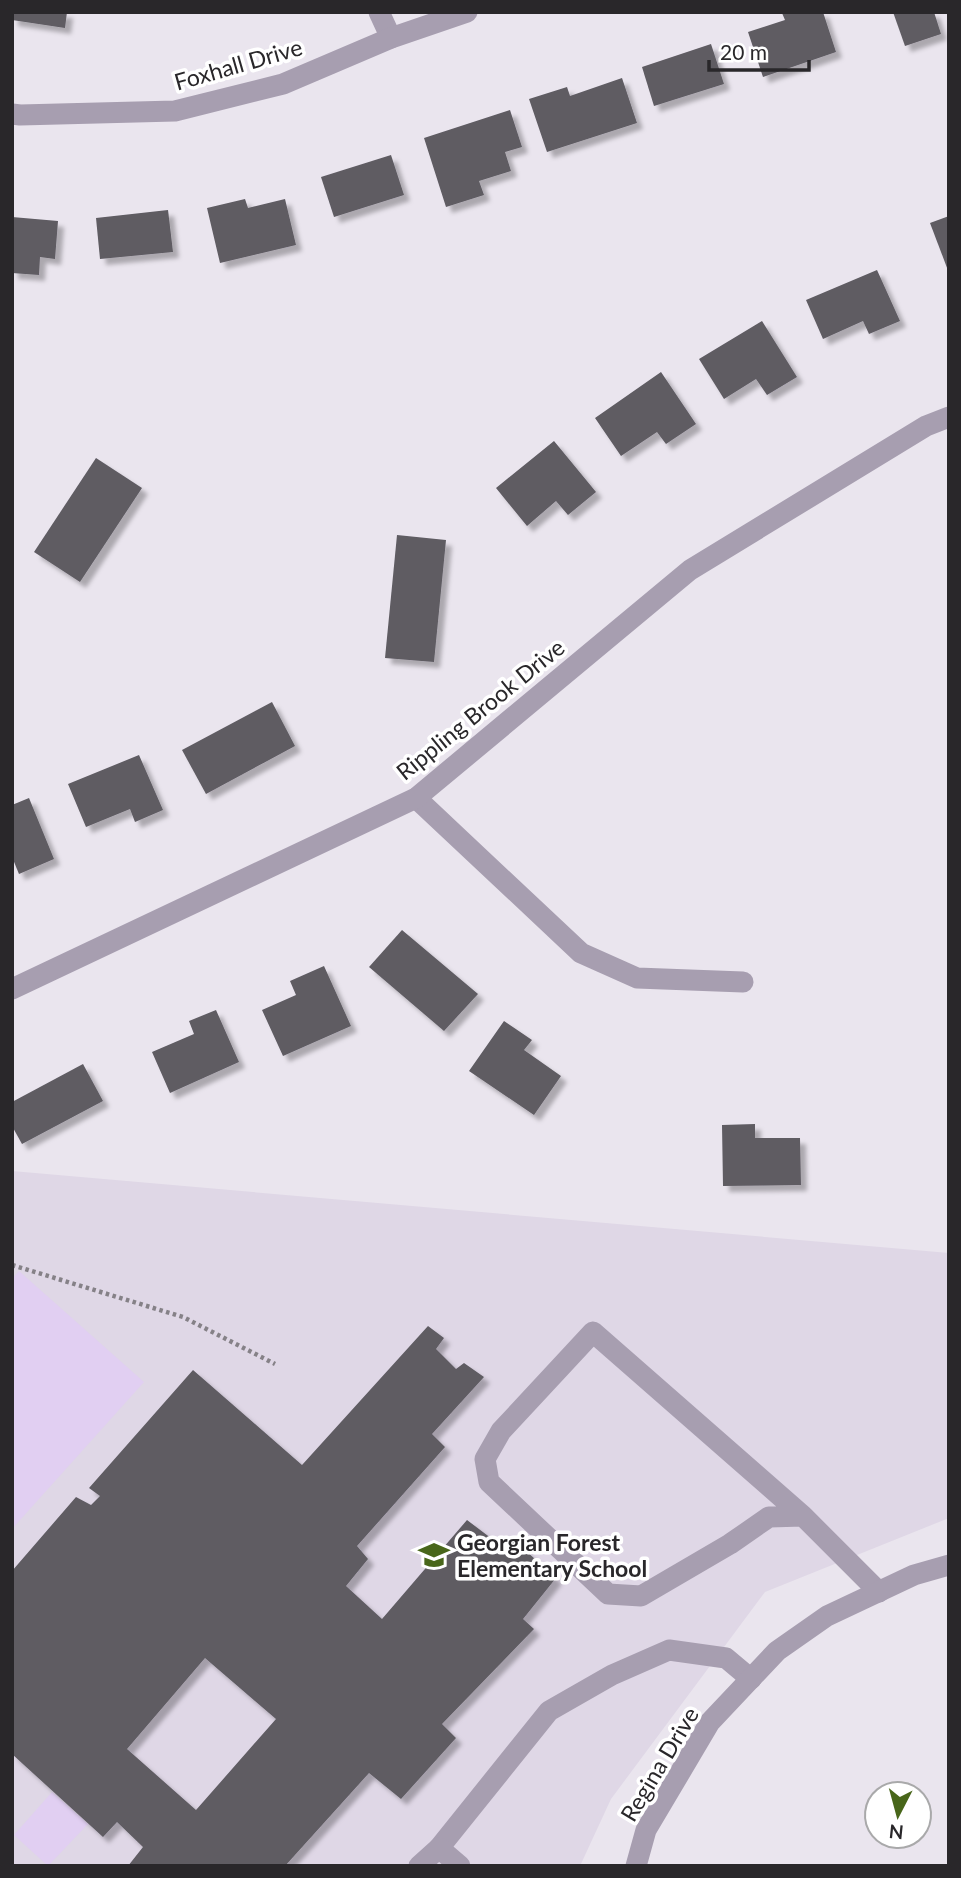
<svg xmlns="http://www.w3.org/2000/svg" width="961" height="1878" font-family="Lato,sans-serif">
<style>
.built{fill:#dfd7e6}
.green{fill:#e1cff2}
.building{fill:#5e5b62;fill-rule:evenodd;filter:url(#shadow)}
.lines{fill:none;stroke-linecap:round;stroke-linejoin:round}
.path{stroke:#858187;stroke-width:4.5;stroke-dasharray:3.5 3.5;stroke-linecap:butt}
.minor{stroke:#a79eb0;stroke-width:21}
.labels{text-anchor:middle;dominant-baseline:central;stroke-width:7;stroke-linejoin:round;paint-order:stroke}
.street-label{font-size:23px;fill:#29272a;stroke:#fff}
.poi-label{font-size:23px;font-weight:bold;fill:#29272a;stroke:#fff;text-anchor:start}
</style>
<defs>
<filter id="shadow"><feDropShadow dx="6" dy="6" stdDeviation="2" flood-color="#0004"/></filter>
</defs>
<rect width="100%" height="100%" fill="#eae5ee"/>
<polygon class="built" points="12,1171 949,1253 949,1518 765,1592 611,1799 580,1866 12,1866"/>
<g class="green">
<polygon points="19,1271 144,1382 12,1529 12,1279"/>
<polygon points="52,1792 88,1824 48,1866 14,1835"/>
</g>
<g class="building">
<polygon points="12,12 67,12 65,28 12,20"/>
<polygon points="786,12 823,12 836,52 763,77 748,32 785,20 782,13"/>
<polygon points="893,12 934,12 941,34 905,46"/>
<polygon points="711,44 724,84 654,106 642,67"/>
<polygon points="622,78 637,123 547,152 529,99 567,87 570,96"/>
<polygon points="510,110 522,147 505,152 511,171 479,181 484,195 446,207 424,138"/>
<polygon points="391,155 404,195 334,217 321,177"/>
<polygon points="245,199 248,208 285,199 296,245 220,263 207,208"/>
<polygon points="168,210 173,252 100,259 96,218"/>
<polygon points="949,216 949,273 930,223"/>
<polygon points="12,217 58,221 55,259 40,257 39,275 12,273"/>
<polygon points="877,270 900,321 869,334 863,321 823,339 806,300"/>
<polygon points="762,321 797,377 767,395 756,379 724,399 699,359"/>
<polygon points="661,372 696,424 666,444 657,432 621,456 595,418"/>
<polygon points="554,441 596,492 568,515 556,501 527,526 496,488"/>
<polygon points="96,458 142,488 80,582 34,552"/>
<polygon points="397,535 446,540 434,662 385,658"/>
<polygon points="272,702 295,746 206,794 182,750"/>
<polygon points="139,755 163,810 135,822 130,809 86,827 68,784"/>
<polygon points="29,798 54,859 19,874 12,857 12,805"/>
<polygon points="402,930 478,994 444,1031 369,967"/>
<polygon points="324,966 351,1026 283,1056 262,1010 296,995 290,981"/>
<polygon points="216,1010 239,1062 170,1093 152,1052 194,1034 189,1021"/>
<polygon points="504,1021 532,1040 524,1050 561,1076 534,1115 469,1071"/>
<polygon points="83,1064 103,1101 22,1144 12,1126 12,1102"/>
<polygon points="755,1124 755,1138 800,1138 801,1185 723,1186 722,1125"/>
<path d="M428 1326 444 1338 436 1349 456 1369 464 1363 484 1377 432 1434 445 1447 357 1546 368 1559 346 1586 382 1619 467 1520 504 1548 515 1541 556 1578 523 1619 534 1629 442 1724 456 1738 401 1799 369 1773 285 1866H128L143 1847 117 1822 103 1837 12 1754V1571L76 1497 91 1505 100 1496 89 1488 193 1370 302 1465ZM205 1658 276 1719 196 1810 127 1749Z"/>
</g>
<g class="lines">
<polyline class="path" points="12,1265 183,1317 275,1364"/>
<g class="minor">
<polyline points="379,12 391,38"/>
<polyline points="12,114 20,115 175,111 283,84 391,38 467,12"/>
<polyline points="416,798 581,953 637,978 743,982"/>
<polyline points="12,989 416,798 690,570 926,426 949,417"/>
<polyline points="803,1516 593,1332 501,1431 485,1459 489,1482 608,1594 641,1596 730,1544 769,1517 803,1516 879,1592"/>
<polyline points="439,1848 549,1711 612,1675 669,1650 726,1658 751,1679"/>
<polyline points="419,1866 439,1848 460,1866"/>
<polyline points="636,1866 646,1830 710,1722 777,1651 827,1616 914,1575 949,1565"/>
</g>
</g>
<defs>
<g id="school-bare" transform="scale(2.415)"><path d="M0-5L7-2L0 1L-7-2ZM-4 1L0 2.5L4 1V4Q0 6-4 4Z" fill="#48661a" stroke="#fff" stroke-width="2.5" paint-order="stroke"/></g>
</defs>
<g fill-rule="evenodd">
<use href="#school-bare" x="434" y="1555"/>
</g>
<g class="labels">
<g class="street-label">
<text transform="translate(238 64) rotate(-16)">Foxhall Drive</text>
<text transform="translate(480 709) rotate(-39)">Rippling Brook Drive</text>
<text transform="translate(659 1764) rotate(-59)">Regina Drive</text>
</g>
<g class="poi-label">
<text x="457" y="1542">Georgian Forest<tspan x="457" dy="26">Elementary School</tspan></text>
</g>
</g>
<rect width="961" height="1878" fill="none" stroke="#29272a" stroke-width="28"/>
<g transform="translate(898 1815) rotate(186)"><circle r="33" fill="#ffffff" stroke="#a9a9aa" stroke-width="2"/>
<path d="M0-5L12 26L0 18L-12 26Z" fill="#48661a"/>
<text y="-10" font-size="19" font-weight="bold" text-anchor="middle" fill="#29272a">N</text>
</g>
<path d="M709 60v10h100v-10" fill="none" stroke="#29272a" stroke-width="3.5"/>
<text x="720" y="60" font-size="21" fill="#29272a" stroke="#ffffff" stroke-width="5" paint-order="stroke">20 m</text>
</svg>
